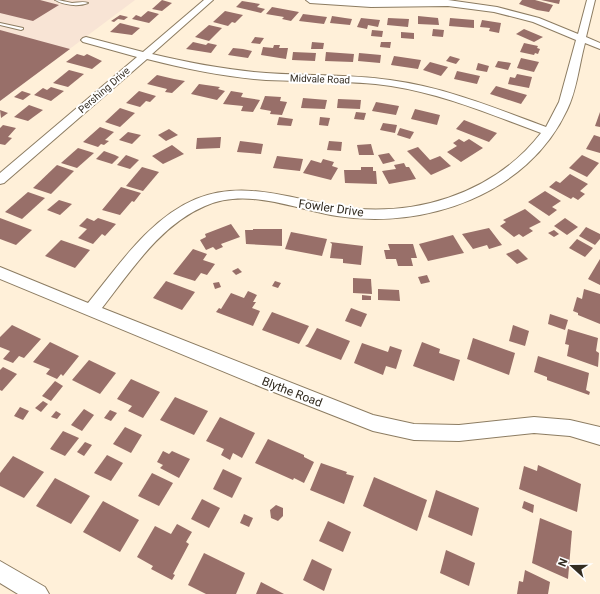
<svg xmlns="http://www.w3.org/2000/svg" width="600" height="594" font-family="Roboto,sans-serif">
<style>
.commercial{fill:#f8e4d5}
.building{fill:#986f69}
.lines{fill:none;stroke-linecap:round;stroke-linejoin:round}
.lane-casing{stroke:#8c7c62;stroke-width:2}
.street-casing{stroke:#8c7c62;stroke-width:2}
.lane{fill:#fff;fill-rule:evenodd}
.street{fill:#fff;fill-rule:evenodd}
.labels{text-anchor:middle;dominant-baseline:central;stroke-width:4;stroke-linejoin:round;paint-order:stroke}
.far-street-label{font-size:10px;fill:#332c21;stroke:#fff}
.street-label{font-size:12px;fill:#332c21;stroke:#fff}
</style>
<rect width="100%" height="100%" fill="#fff0d9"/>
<polygon class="commercial" points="0,0 135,0 0,101"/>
<g class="building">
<polygon points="0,0 40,0 59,5 33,21 0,13"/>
<polygon points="162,0 172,3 162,11 152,9"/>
<polygon points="522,0 535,0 553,5 549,12 537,10 519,4"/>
<polygon points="541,0 560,0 559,4"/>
<polygon points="242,1 260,4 257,7 265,9 261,13 236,7"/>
<polygon points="272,7 299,12 291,21 282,19 284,17 266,14"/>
<polygon points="148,11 159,14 149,23 132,19 136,15 141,17"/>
<polygon points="225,11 243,15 235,23 232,22 228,26 213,22"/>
<polygon points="303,14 327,17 324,24 299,21"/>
<polygon points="120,15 128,17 124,20 118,19 114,22 111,21"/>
<polygon points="332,16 345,18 352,19 350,25 330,23"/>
<polygon points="418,16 438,18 439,25 418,24"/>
<polygon points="361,18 380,20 378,27 368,25 367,29 357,27"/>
<polygon points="388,18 409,19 408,27 387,25"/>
<polygon points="450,18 474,20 474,28 449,26"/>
<polygon points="482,20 501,23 499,33 489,31 490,28 480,27"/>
<polygon points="120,23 140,28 132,35 110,32"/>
<polygon points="209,25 222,28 209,41 195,37"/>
<polygon points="433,29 444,30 443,37 432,36"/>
<polygon points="524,29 543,37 534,42 516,34"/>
<polygon points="0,30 70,49 0,101"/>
<polygon points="372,30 383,31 382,37 371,36"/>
<polygon points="401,32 414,33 414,39 401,38"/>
<polygon points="255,37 264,38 260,44 251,43"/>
<polygon points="193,42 206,45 208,43 217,45 211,53 186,49"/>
<polygon points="312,42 324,43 323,49 311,49"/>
<polygon points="381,42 391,42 390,48 380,47"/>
<polygon points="524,43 538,46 537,48 540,49 538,54 535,53 534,55 520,52"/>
<polygon points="274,45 280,45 279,48 288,48 286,59 261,55 263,47 273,48"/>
<polygon points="233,48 243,49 252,51 248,58 228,55"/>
<polygon points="293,52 316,53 315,61 292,60"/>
<polygon points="326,52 354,54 353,62 325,61"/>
<polygon points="359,53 381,55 380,63 358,61"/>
<polygon points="77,54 84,56 87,54 102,61 92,69 66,62"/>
<polygon points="394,56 421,60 418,69 391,65"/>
<polygon points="450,56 460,59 456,64 446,61"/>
<polygon points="521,58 539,62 534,72 517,68"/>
<polygon points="498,61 511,63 508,70 495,67"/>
<polygon points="430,62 448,67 441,76 423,70"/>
<polygon points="478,63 489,66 487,72 476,70"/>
<polygon points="69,70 84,74 68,87 53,83"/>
<polygon points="457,71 480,76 477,84 454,79"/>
<polygon points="517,74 532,77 529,88 508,84 510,77 515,78"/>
<polygon points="157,75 174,79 185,81 172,93 165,92 167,89 147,84"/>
<polygon points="199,84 220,87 218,89 225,91 217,100 191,94"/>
<polygon points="496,86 527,95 521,104 490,94"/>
<polygon points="51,87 64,91 51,101 34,95 43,88 47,90"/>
<polygon points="22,91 31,94 23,100 14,97"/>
<polygon points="139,91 156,96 150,102 146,101 140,107 126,103"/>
<polygon points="231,91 243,93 241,97 260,100 253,112 241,111 243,106 223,104"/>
<polygon points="265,96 281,97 280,101 287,102 282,115 270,114 271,111 260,109"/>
<polygon points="303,98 327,100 325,109 301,108"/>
<polygon points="338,99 361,100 360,109 337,108"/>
<polygon points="376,102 399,106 396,115 372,111"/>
<polygon points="29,105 43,110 28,121 14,117"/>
<polygon points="120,108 135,113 120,127 105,122"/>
<polygon points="415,109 440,115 437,125 411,119"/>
<polygon points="0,110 8,113 1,118"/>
<polygon points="356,112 366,113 364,120 354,119"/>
<polygon points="600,112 600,127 595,126"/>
<polygon points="279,117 293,119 291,126 277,125"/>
<polygon points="320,117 330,118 328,126 319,125"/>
<polygon points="464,120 497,133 489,142 456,129"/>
<polygon points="383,123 397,125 395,133 380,130"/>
<polygon points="3,125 16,128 8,137 12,138 5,145 0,144 0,128"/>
<polygon points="100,127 114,132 105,140 109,141 104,145 101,144 98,147 83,142"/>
<polygon points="400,128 414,132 410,139 397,135"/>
<polygon points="169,129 178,135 166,141 158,135"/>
<polygon points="128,132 141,135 132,144 119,140"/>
<polygon points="594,135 600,137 600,153 586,149"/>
<polygon points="221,137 220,148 196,149 197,138"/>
<polygon points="459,139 464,142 469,139 483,148 461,162 447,152 457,146 453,143"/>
<polygon points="240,141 263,144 261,154 237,152"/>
<polygon points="329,141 342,142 341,151 327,150"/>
<polygon points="371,144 374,155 359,155 357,145"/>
<polygon points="172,145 184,154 163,164 152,156"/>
<polygon points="418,147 430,160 440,156 451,166 431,175 407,151"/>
<polygon points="78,148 94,153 77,168 61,163"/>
<polygon points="104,151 115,155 119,157 112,164 96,159"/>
<polygon points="389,153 395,161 383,164 378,155"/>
<polygon points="126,155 139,160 130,169 117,165"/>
<polygon points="582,155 599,163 587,177 569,168"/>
<polygon points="277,156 303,159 300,171 273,168"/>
<polygon points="323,159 334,162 332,166 338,168 331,180 303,173 311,160 321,163"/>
<polygon points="404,163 406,167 409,167 416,179 389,184 382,171 396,169 394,165"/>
<polygon points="57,165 74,171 51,194 33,188"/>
<polygon points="142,167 159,172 143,191 126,186"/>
<polygon points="361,167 373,167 373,171 376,171 377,184 345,183 344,170 361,170"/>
<polygon points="570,174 588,184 580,191 585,194 578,200 573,197 571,199 549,187 556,181 560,183"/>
<polygon points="121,187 141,193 134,202 132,201 120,215 102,210"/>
<polygon points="545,191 561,201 552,207 557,210 549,216 528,202"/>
<polygon points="28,192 45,198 22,219 5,212"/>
<polygon points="59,200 72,204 60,215 47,210"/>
<polygon points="525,209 541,222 529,228 533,231 523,237 519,234 514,237 500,226 506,222 503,220"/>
<polygon points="0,218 32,230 16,245 0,239"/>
<polygon points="87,218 94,221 98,218 116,224 105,236 102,234 93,244 78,238 87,229 79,226"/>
<polygon points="565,218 578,227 567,235 554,226"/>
<polygon points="231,224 240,237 221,244 223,247 216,250 213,247 206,250 200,240 206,237 205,234"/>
<polygon points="586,227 600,234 600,239 595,245 579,236"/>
<polygon points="489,228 502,245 489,249 487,245 473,249 462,234"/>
<polygon points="253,229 282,229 282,246 246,244 245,230 253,230"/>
<polygon points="554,230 559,234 554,237 548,233"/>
<polygon points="291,232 327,239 322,256 285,249"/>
<polygon points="453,235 464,253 428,261 419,244"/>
<polygon points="577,239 593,248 585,257 569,248"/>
<polygon points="61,240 90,250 75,268 45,256"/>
<polygon points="330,242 363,246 361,265 343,263 343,259 330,258 332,244"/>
<polygon points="388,244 413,244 417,258 411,258 413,266 398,266 396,259 386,259 384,250 390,250"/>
<polygon points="193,249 207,254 203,260 215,264 207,275 201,273 195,281 173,274"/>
<polygon points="518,249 528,259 517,264 506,254"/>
<polygon points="600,259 600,285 588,279"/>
<polygon points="238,268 242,272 236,275 232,271"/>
<polygon points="427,275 430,282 421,284 418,277"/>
<polygon points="353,278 371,279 372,294 353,293"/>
<polygon points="166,281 195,292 182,310 153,298"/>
<polygon points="275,281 281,283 278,288 272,286"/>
<polygon points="219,282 221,287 215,289 213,283"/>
<polygon points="378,289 399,290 400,301 378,300"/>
<polygon points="584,289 600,294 600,324 578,315 578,313 573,311 577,297 582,299"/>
<polygon points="248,291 257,295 253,302 256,302 252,308 260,311 253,326 216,312 219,308 221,309 231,293 244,298"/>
<polygon points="362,295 371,296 371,300 362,300"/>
<polygon points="351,308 367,314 361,327 345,321"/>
<polygon points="272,312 309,326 299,344 262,330"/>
<polygon points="550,314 568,320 565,330 548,324"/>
<polygon points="12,325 41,339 24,358 19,356 13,363 3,359 10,351 0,347 0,337"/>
<polygon points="513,325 529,331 525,346 509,341"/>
<polygon points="317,328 350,341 341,360 305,346 308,344"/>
<polygon points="568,329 598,338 596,351 599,353 598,367 567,356 569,345 565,344"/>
<polygon points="473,338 515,353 509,375 467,359"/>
<polygon points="50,342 79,356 63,376 61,374 57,379 46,374 50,369 33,362"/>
<polygon points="422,342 440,349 439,353 460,360 454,381 413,366"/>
<polygon points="362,343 388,352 390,346 402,350 396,369 386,366 383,375 354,363"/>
<polygon points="538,356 589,373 586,390 590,392 589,395 547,380 547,377 534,372"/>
<polygon points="89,360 116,373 100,394 72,380"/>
<polygon points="3,367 17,374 2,391 0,390 0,370"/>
<polygon points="131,379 160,392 143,418 128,411 132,406 117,399"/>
<polygon points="55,381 63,386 51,401 42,396"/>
<polygon points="175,397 208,411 194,435 160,420"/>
<polygon points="43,401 48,404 41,412 35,408"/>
<polygon points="20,407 29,411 23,420 14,416"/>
<polygon points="84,409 94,415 82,431 71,425"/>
<polygon points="110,410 117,413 111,421 104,418"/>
<polygon points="56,411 61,414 57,419 51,417"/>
<polygon points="220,417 255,433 242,458 233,453 230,460 221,455 224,449 206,441"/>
<polygon points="125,427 142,435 131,453 113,444"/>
<polygon points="63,431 79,438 65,456 50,449"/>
<polygon points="268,439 304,455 304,457 314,462 304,483 294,478 293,480 255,463"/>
<polygon points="85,442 92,445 84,456 77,452"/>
<polygon points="163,451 169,454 172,451 190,459 179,478 160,468 163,465 157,462"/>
<polygon points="107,455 123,463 111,481 94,473"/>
<polygon points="13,456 44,472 24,498 0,486 0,473"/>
<polygon points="321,463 347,472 346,474 354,476 344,504 310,490"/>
<polygon points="538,465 581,484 577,512 519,489 524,466 537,471"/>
<polygon points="223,469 242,478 232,498 213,489"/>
<polygon points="152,473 173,483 159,506 138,496"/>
<polygon points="374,477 427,500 417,531 363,506"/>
<polygon points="55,478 90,496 71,524 36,506"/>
<polygon points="436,490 479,508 472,536 428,517"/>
<polygon points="202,499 220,508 209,528 191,519"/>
<polygon points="103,501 139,520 120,552 83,532"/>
<polygon points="524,501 534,505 533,513 522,508"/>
<polygon points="276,505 283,508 283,516 278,521 271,518 270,510"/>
<polygon points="244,514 253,518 249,527 240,523"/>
<polygon points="540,518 572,531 568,579 532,563"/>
<polygon points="328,521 351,532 343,552 319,541"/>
<polygon points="177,524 192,532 186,542 189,544 173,574 175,575 172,580 151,569 153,566 137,557 155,526 171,534"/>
<polygon points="446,550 475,563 469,586 440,573"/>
<polygon points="204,553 245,573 236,594 206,594 188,585"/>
<polygon points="312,559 332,569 324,591 303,580"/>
<polygon points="525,570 550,582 548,594 517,594 519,581 523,582"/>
<polygon points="261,582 284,594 256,594"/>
</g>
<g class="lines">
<g class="lane-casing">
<g id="lane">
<path d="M55 0C61 0 66 2 72 3 77 3 83 1 88 3 78 7 64 5 55 0Z"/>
<polygon points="0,23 23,28 23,29 21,30 0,25"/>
</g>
</g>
<g class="street-casing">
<g id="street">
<path d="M204 0H213L152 54C190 63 227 70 266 73 307 76 348 74 390 80 444 87 495 108 546 127L559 102 576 40 533 22 494 12 448 6 371 7 310 3 306 0H448L497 7 539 18 578 34 587 0H595L586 37 600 43V49L585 43C579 65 577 90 567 110 528 194 425 230 337 216 294 209 247 187 205 206 160 225 131 271 102 308L373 415 414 424 459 425 534 417 570 420 600 427V445L570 436 534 433 459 441 414 440 373 431 261 387 0 279V267L88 303C119 265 150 218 196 199 243 180 289 198 335 206 411 219 493 195 541 133 492 115 443 94 391 86 350 80 308 82 266 80 226 77 186 69 147 59L4 183 0 184V173L137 57 83 42 81 40 83 38 86 37 143 52Z"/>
<polygon points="0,561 45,587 49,594 18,594 0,583"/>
</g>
</g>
<use href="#lane" class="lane"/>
<use href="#street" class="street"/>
</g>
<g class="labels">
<g class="far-street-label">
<text transform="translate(320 79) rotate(2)">Midvale Road</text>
<text transform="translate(104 90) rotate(-41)">Pershing Drive</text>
</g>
<g class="street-label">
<text transform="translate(331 208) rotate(8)">Fowler Drive</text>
<text transform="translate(292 392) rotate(21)">Blythe Road</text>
</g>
</g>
<g transform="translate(572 566) rotate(291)" stroke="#ffffff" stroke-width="3" paint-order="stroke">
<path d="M0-3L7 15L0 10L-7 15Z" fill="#332c21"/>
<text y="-6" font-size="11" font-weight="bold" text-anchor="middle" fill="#332c21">N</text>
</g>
</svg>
